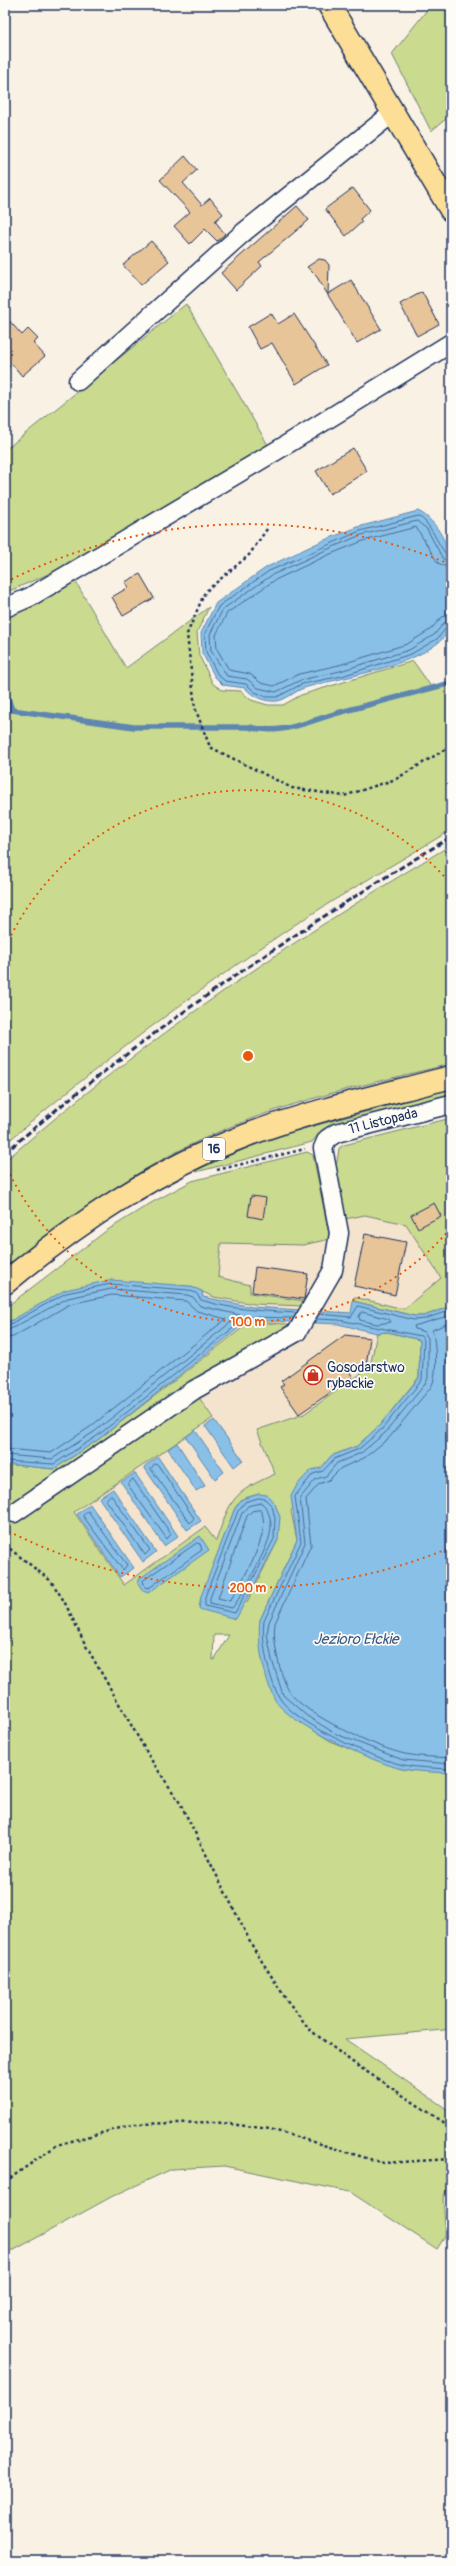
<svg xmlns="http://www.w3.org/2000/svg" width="456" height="2566" font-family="Pangolin,sans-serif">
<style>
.built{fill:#f4e4ce}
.green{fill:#cada8f;stroke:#728476;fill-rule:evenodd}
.water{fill:#89c0e7;stroke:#5d86b0}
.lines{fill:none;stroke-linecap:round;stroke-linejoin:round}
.shore{stroke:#476995;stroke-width:1}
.stream{stroke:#5d86b0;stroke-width:5.5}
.building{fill:#e8c599;stroke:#1b2f5e}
.minor-casing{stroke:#1b2f5e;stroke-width:21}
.major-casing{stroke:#1b2f5e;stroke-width:25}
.path{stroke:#1b2f5e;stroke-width:2.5;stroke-dasharray:3 3;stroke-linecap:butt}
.minor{stroke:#fdfcf7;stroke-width:18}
.major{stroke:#fdde96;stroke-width:22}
.rail{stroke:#1b2f5e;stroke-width:3;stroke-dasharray:6 3;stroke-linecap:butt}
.ring{fill:none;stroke:#e8590c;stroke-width:2;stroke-dasharray:2 4}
.labels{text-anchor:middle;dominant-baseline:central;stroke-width:3.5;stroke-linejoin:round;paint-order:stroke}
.shield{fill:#fdfcf7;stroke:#5f6c8c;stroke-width:1}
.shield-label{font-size:13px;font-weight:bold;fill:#1b2f5e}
.street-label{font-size:14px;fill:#1b2f5e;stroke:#fdfcf7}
.poi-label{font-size:14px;fill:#1b2f5e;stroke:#fdfcf7;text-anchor:start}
.water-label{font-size:15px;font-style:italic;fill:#3c5a87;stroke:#fdfcf7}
.centre{fill:#e8590c;stroke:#fdfcf7;stroke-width:2}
.ring-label{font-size:12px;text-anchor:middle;font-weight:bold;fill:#e8590c;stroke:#fdfcf7;stroke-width:3.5;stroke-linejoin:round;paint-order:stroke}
</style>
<rect width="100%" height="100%" fill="#f9f1e4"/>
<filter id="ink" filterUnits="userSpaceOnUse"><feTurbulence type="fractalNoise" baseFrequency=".025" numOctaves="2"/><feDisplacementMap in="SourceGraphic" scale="8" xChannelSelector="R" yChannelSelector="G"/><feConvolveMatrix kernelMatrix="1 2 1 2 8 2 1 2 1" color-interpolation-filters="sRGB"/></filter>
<g filter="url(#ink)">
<polygon class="built" points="451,1139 451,1270 285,1541 239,1627 129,1632 5,1502 5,1321 191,1203"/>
<g class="green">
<polygon points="431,5 451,5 451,115 431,131 392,54"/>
<polygon points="186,304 268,445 69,565 5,593 5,450"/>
<path d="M74 579 126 668 209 607 197 632 199 655 213 684 222 690 241 691 251 700 268 705H283L301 695 413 661 432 688 451 682V830C400 861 347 891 296 924 195 992 97 1065 5 1144V614Z"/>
<path d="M451 845V1064C372 1083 291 1100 216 1133 139 1167 71 1215 5 1267V1161C143 1040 294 939 451 845Z"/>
<polygon points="451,1089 451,1094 332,1125 322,1130 312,1142 196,1172 196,1169 272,1137"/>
<polygon points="451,1118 451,1306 424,1316 414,1316 353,1301 354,1297 404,1309 441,1278 406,1224 365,1215 345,1219 333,1165 337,1162 339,1148 344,1145"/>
<polygon points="307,1152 313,1155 330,1239 303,1245 221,1243 218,1277 250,1285 250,1293 305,1301 302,1306 254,1304 214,1297 189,1286 9,1321 5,1324 5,1308 106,1231 151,1203 192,1181"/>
<path d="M250 1322 287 1324 290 1328 212 1369 187 1387 198 1396 213 1418 74 1512 124 1585 205 1527 216 1541C231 1498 232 1493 275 1474L257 1430 304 1414 370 1367 377 1333 388 1332 420 1340 419 1377 379 1426 357 1446 331 1456 291 1511 297 1540 260 1620 276 1701 302 1723 332 1742 402 1769 451 1773V2027L444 2030 345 2039 451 2112V2177L443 2199 446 2235 437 2249 350 2192 224 2166 172 2169 113 2196 5 2255V1464L54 1469 99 1439ZM259 1494 278 1540 247 1602 200 1601 235 1508 242 1499ZM214 1635H229L214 1660H213Z"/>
</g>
<g class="water">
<path d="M418 511C437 520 451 548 451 568 451 579 454 622 450 629 431 665 341 677 304 688 295 691 286 700 277 701 264 702 253 697 245 688L223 685 215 677 202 653 201 633 216 603 267 567 322 541 358 527Z"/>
<path d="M111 1280 189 1286 202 1291 203 1297 252 1307 351 1313 353 1301 414 1316H424L451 1306V1773C435 1772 418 1772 402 1769 375 1763 288 1724 275 1700 264 1677 257 1644 260 1620L297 1540 291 1496 297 1485 311 1470 321 1468 331 1456 357 1446 379 1426 419 1378 420 1340 388 1332 376 1333 338 1324 249 1320 99 1439 54 1469 5 1464V1324L65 1290Z"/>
<polygon points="214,1420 243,1460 234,1467 205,1426"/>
<polygon points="195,1430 224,1472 215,1479 186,1437"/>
<polygon points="177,1443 205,1486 196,1491 168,1449"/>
<polygon points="158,1457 201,1521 187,1530 144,1467"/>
<polygon points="135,1473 178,1536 164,1546 121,1482"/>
<polygon points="113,1489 156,1552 143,1562 99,1498"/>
<polygon points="259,1494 267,1495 275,1504 280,1517 278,1540 236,1619 199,1609 201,1596 235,1508 242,1499"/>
<polygon points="90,1504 134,1568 120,1577 77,1514"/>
<polygon points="200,1536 209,1550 148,1593 143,1591 138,1583 139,1579"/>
</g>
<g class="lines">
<g class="shore">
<path d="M451 557C441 556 433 523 418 516L360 531 269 571 219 606 205 633 206 652 218 675 225 681 246 684 255 692 267 697H277L302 684 342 676 411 654 437 639 447 627 451 626"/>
<polyline points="451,563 443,559 427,529 417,521 361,535 326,550 272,575 223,609 210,634 211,651 227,676 247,679 258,688 276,692 301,680 340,671 409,650 434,635 444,623 451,621"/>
<polyline points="451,569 438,563 416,527 363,541 328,555 275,580 227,613 216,635 217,649 229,670 250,674 261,683 274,686 299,674 339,665 407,644 430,630 442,617 451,615"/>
<polygon points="362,1312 389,1319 391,1322 377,1324 360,1320 359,1317"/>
<polyline points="319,1314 351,1317 358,1306 414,1320 425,1319 451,1310"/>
<polyline points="451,1315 414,1326 415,1329 424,1332 428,1338 428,1378 426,1383 385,1433 361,1453 337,1463 326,1476 316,1479 300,1498 305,1543 269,1622 267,1634 272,1660 283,1695 307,1716 336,1734 403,1760 451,1764"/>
<path d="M316 1319 339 1320 421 1336 424 1340 422 1380 382 1429 359 1449 334 1459 323 1471 313 1474 295 1496 301 1542 264 1621C261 1642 269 1678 279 1697 292 1722 375 1759 403 1765 418 1768 435 1768 451 1769"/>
<path d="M451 1322 432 1330C436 1342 438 1376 431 1387L389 1438 364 1458 341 1468 329 1480 319 1484 306 1499 311 1545 275 1623C272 1640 280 1676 289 1691 302 1714 380 1749 405 1754 420 1757 436 1757 451 1758"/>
<path d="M5 1327 66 1293 111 1284 188 1290 196 1293 201 1300C232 1310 265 1311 296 1313"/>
<polyline points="5,1332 68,1298 111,1289 187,1295 193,1297 200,1306 240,1315 94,1432 52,1459 5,1455"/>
<polyline points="5,1338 13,1337 70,1304 112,1295 186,1301 197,1311 226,1319 90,1427 51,1453 5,1449"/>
<polyline points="5,1461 54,1464 97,1436 247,1317 294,1318"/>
<polygon points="155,1464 158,1465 194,1518 190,1523 151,1469"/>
<polygon points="133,1479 171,1534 167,1539 128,1485"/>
<polygon points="111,1495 150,1550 145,1555 106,1500"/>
<polygon points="259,1498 265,1499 272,1506 275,1518 274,1539 235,1613 205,1606 205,1597 238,1511 245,1502"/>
<path d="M262 1503C271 1512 273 1526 269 1538 266 1550 240 1600 232 1608L210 1603V1598L242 1513 248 1506Z"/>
<path d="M260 1510C275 1528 241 1583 230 1601L218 1598 247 1516 252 1511Z"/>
<polygon points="88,1511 127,1565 123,1570 83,1516"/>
<polygon points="197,1543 200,1544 202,1550 149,1588 145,1587 143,1581"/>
</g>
<path class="stream" d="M5 690 12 710 134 727H249C283 736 308 721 341 712 378 702 414 693 451 683"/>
</g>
<g class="building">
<polygon points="185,156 197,170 183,183 202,205 210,198 223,214 215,221 225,234 217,241 205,229 190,244 174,226 190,212 160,180"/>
<polygon points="353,188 370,210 360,219 362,222 346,236 325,209"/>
<polygon points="297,206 309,220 259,262 262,266 236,290 221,273"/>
<polygon points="151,241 169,261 141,285 123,265"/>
<polygon points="319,259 325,260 329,265 328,294 351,280 381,329 357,343 317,277 307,267"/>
<polygon points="422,292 439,324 417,336 400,304"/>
<polygon points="271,313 278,324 294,314 327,365 296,384 272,343 260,349 248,327"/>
<polygon points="5,316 22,335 28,329 38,339 33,343 45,356 22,376 12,364 5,371"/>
<polygon points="353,448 367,471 330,494 316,471"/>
<polygon points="140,574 154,598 123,616 112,597 129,587 125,582"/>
<polygon points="251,1196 266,1198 263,1219 248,1216"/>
<polygon points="434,1203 441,1216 418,1228 411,1215"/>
<polygon points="365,1234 406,1242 395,1295 354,1286"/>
<polygon points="255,1267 308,1274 304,1299 252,1292"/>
<polygon points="345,1335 370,1338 366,1366 344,1364 353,1377 299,1414 280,1387 284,1384 281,1381"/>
</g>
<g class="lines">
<g class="minor-casing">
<g id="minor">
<polyline points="78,381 244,232 394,112"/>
<polyline points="5,608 30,597 281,448 451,343"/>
<polyline points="14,1513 194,1390 297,1332 333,1270 339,1233 323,1148 327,1139 336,1133 451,1104"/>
</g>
</g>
<g class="major-casing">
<g id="major">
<polyline points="329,5 451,210"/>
<path d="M5 1283C79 1222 157 1169 247 1135 313 1110 383 1095 451 1077"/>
</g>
</g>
<g class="path">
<polyline points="267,529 249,555 205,592 187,634 195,708 210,747 292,788 344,796 396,779 451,746"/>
<polyline points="217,1170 305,1149"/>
<polyline points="5,1545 51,1581 64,1601 86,1646 150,1758 180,1803 254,1949 286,1999 310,2030 355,2064 451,2127"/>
<polyline points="5,2182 57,2145 135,2124 214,2122 270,2129 383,2163 451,2159"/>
</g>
<use href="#minor" class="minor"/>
<use href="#major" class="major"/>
<path class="rail" d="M5 1153C143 1033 294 932 451 837"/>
</g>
</g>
<g class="ring">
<path d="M450 1229A266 266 0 0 1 6 1166M6 946A266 266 0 0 1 450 883"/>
<path d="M447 1549A532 532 0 0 1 6 1530M6 582A532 532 0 0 1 447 563"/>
</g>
<defs>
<g id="shop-ring" transform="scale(1)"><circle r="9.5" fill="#fdfcf7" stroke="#c8321e" stroke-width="1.5"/><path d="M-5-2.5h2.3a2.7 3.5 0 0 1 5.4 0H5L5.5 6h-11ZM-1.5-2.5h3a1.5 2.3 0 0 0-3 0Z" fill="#c8321e"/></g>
</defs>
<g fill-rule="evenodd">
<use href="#shop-ring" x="313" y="1375"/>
</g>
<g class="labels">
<rect class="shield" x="203" y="1138" width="22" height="22" rx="3"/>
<g class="shield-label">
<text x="214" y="1149">16</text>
</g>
<g class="street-label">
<text transform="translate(383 1121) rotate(-14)">11 Listopada</text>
</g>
<g class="poi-label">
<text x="327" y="1367">Gosodarstwo<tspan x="327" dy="16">rybackie</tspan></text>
</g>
<g class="water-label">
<text x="356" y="1639">Jezioro Ełckie</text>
</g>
</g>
<circle cx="248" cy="1056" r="6" class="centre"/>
<g class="ring-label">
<text x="248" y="1326">100 m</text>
<text x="248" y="1592">200 m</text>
</g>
<rect width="456" height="2566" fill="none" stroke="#fdfcf7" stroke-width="20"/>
<rect x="10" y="10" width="436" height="2546" fill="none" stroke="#1b2f5e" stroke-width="1.5" filter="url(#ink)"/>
</svg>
